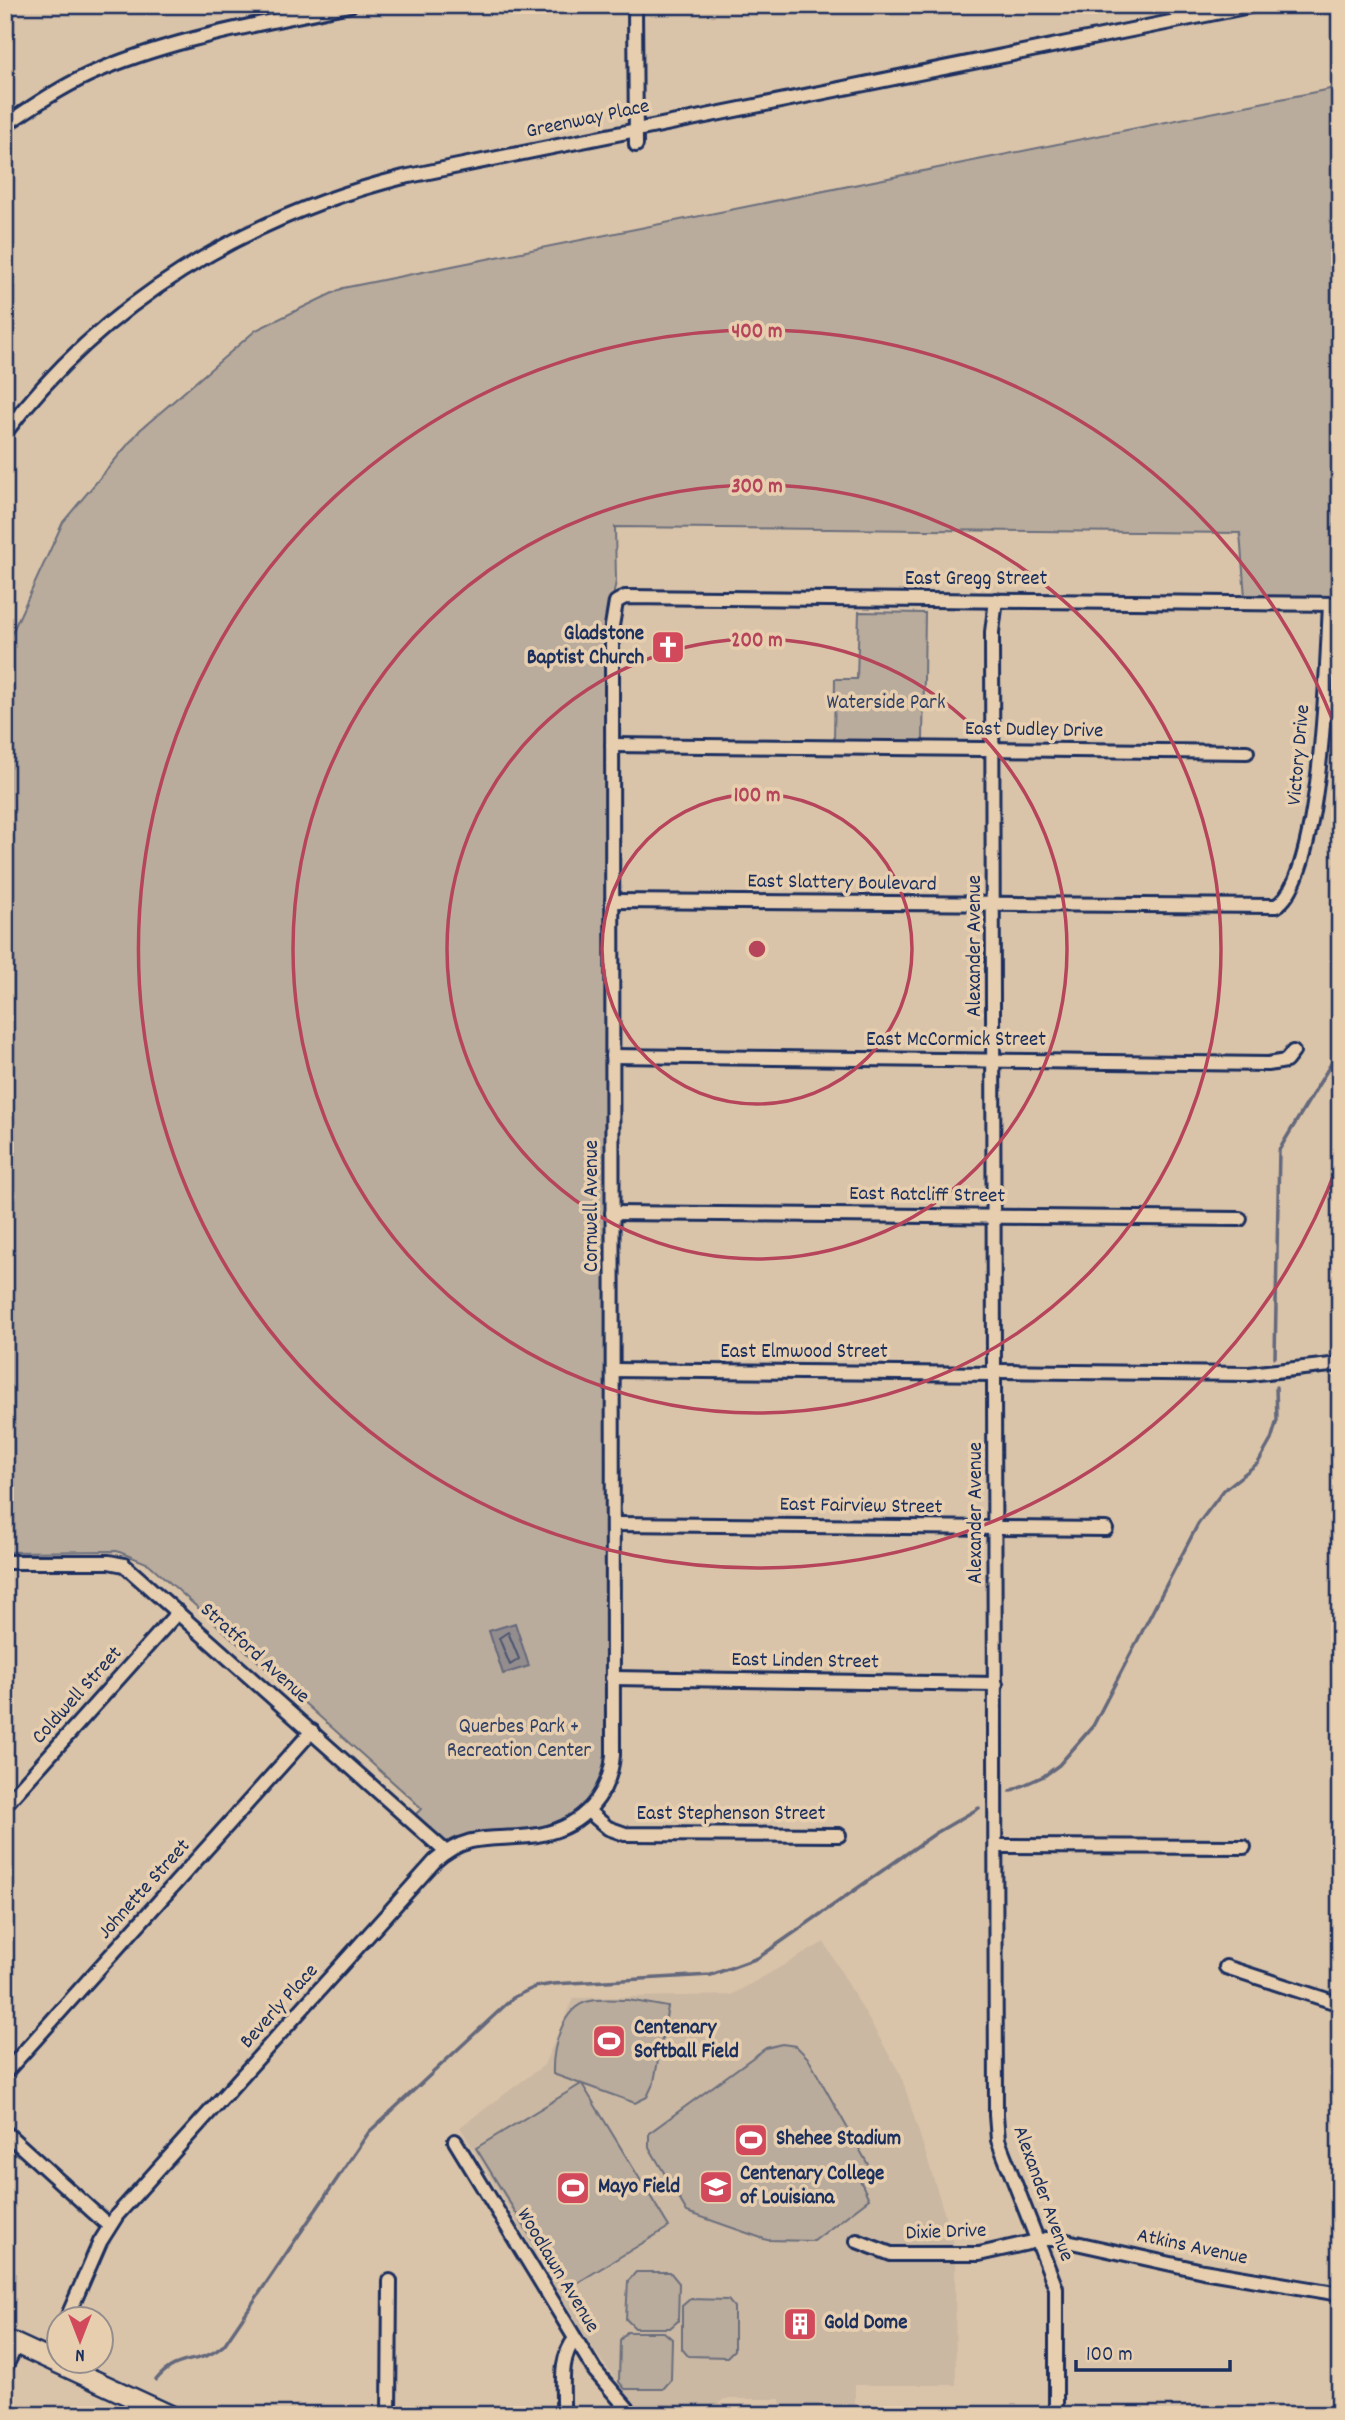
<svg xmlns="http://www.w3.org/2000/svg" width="1345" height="2420" font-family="Dekko,sans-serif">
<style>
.built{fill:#cbb8a3}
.green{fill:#baac9c;stroke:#6a6e7d;stroke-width:2}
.water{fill:#948d8e;stroke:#64677b;stroke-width:2}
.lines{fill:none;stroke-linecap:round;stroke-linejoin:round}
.shore{stroke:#4b5571;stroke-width:2}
.stream{stroke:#64677b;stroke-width:3.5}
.minor-casing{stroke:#1b2f5e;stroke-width:18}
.secondary-casing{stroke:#1b2f5e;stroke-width:23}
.minor{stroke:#e6ceae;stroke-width:12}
.secondary{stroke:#e6ceae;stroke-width:18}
.ring{fill:none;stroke:#b6455b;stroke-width:3.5}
.labels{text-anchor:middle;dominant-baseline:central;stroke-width:7;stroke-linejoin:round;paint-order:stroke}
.street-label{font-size:21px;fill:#1b2f5e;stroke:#e6ceae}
.poi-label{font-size:21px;font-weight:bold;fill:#1b2f5e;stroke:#e6ceae;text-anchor:start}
.park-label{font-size:21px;fill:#334267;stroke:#e6ceae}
.centre{fill:#b6455b;stroke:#e6ceae;stroke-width:3.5}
.ring-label{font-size:21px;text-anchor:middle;font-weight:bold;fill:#b6455b;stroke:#e6ceae;stroke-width:7;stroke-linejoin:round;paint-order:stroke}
</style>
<rect width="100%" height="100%" fill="#dac4a9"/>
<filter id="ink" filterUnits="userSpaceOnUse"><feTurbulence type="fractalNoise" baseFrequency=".0143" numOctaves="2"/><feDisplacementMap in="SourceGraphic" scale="14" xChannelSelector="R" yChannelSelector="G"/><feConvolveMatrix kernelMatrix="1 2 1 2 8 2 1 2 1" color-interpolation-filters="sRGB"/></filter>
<g filter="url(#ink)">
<polygon class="built" points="824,1942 901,2075 955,2247 956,2385 855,2385 855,2415 781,2415 780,2399 724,2399 708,2415 643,2415 592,2348 460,2127 544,2065 573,1998 731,1995"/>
<g class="green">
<polygon points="1340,87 1340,598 1245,597 1240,533 615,527 616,581 607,631 608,1780 576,1821 446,1852 411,1819 421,1809 414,1801 149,1564 117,1551 5,1552 5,648 63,522 140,430 256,330 343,288"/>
<polygon points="859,612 925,613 923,741 834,740 835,679 857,679"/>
<path d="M628 2000 668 2007 654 2082 647 2097 635 2103 582 2084 669 2227 564 2291 476 2148 581 2084 553 2074C552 2051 561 2006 590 2001 602 1998 616 2000 628 2000Z"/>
<polygon points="782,2044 796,2046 808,2058 870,2168 859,2178 869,2199 814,2241 767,2240 687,2212 649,2147 649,2133 766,2048"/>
<polygon points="636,2272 670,2272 679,2283 678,2321 670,2328 635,2328 626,2319 628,2281"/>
<polygon points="690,2299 728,2300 734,2307 734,2350 727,2357 688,2356 682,2349 682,2306"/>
<polygon points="627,2332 664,2332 672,2339 671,2380 663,2389 625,2389 619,2382 620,2340"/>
</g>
<polygon class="water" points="515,1623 529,1666 503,1674 489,1631"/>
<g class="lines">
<polygon class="shore" points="508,1632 519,1659 510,1665 499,1638"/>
<g class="stream">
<polyline points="1275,1357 1279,1150 1340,1049"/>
<polyline points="1010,1791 1044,1776 1059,1765 1093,1726 1198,1524 1224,1490 1258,1463 1271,1440 1277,1420 1276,1387"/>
<path d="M156 2380C179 2352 199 2367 224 2345L369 2132 514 1997 535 1987 553 1984 711 1975 758 1958 936 1833 979 1808"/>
</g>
<g class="minor-casing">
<g id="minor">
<polyline points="635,5 636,145"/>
<path d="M5 125C32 107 58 89 88 75 171 38 261 24 350 5"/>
<path d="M5 433C103 302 247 216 404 177L1255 5"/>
<polyline points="996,600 992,632 996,2115 998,2140 1056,2288 1056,2415"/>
<polyline points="612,745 1247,752"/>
<path d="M612 901 1276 906C1322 879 1327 660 1330 604"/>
<polyline points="612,1056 1268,1064 1286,1061 1293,1052"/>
<polyline points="612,1213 1240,1219"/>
<polyline points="613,1370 996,1374"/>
<polyline points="996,1371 1249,1374 1340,1364"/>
<polyline points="615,1524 1106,1529"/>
<polyline points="5,1562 109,1562 124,1565 446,1852"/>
<polyline points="612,1678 996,1684"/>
<polyline points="5,1805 178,1612"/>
<polyline points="588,1811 608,1828 625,1834 839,1835"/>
<polyline points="996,1846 1244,1847"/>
<polyline points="1226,1967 1340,2004"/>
<polyline points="5,2073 312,1731"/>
<polyline points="5,2132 109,2226"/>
<polyline points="455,2141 595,2371 633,2415"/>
<polyline points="857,2241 891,2254 979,2254 1046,2239 1058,2239 1203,2271 1340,2294"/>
<path d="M67 2318 100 2242 117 2215 435 1861C472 1828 501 1843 543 1834 582 1826 610 1795 613 1755L612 626 616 602 625 597 1340 604"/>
<polyline points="50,2359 60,2336"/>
<polyline points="5,2368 17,2344"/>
<polyline points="389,2415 390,2281"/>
<path d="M563 2415C564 2390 558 2359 575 2339"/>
</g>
</g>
<g class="secondary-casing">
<polyline id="secondary" points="5,2339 170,2415"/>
</g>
<use href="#minor" class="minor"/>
<use href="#secondary" class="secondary"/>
</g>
</g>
<g class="ring">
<circle cx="757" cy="949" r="155"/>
<circle cx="757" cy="949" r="310"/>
<circle cx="757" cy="949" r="464"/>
<path d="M1339 1161A619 619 0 1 1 1339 737"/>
</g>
<defs>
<g id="church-square" transform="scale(1.75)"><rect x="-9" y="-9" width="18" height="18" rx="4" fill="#d1495b" stroke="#e6ceae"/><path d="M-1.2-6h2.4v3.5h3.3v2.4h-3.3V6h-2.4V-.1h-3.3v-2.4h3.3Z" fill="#fff"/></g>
<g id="stadium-square" transform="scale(1.75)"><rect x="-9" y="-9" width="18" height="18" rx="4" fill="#d1495b" stroke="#e6ceae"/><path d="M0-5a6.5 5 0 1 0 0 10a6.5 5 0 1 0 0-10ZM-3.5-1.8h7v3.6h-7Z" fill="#fff"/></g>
<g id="university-square" transform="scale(1.75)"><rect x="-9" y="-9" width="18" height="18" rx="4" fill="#d1495b" stroke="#e6ceae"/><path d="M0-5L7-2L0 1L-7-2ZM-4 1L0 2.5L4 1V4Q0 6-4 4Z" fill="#fff"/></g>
<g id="building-square" transform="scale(1.75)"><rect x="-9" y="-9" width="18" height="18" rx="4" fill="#d1495b" stroke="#e6ceae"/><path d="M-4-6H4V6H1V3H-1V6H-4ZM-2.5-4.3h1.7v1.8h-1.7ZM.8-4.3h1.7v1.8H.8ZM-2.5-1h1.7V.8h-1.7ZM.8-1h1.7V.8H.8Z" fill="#fff"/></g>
</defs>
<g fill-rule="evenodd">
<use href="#church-square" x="668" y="647"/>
<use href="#stadium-square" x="609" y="2041"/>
<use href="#stadium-square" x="751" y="2140"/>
<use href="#university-square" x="716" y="2187"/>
<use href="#stadium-square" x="573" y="2188"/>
<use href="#building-square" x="800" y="2324"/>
</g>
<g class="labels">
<g class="street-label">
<text transform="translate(588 120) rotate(-12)">Greenway Place</text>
<text x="976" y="580">East Gregg Street</text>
<text transform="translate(1034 731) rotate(1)">East Dudley Drive</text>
<text transform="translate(1300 755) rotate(-85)">Victory Drive</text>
<text transform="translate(842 884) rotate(1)">East Slattery Boulevard</text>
<text transform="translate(976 946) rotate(-90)">Alexander Avenue</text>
<text x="956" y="1041">East McCormick Street</text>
<text transform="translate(927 1196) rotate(1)">East Ratcliff Street</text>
<text transform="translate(593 1206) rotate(-90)">Cornwell Avenue</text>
<text x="804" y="1353">East Elmwood Street</text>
<text transform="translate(861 1507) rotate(1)">East Fairview Street</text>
<text transform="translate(977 1513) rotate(-90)">Alexander Avenue</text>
<text transform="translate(254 1654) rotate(42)">Stratford Avenue</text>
<text transform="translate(805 1662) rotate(1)">East Linden Street</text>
<text transform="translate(78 1696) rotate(-48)">Coldwell Street</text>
<text x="731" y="1815">East Stephenson Street</text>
<text transform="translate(145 1890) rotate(-48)">Johnette Street</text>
<text transform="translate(280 2007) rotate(-48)">Beverly Place</text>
<text transform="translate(1042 2194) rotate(70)">Alexander Avenue</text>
<text transform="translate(946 2233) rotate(-2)">Dixie Drive</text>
<text transform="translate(1192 2248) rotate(12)">Atkins Avenue</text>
<text transform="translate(557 2271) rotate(59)">Woodlawn Avenue</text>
</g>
<g class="poi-label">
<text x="644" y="635" text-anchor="end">Gladstone<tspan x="644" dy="24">Baptist Church</tspan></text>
<text x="634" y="2029">Centenary<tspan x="634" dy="24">Softball Field</tspan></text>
<text x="776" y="2140">Shehee Stadium</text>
<text x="740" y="2175">Centenary College<tspan x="740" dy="24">of Louisiana</tspan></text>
<text x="598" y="2188">Mayo Field</text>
<text x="824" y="2324">Gold Dome</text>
</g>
<g class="park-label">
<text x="886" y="704">Waterside Park</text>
<text x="519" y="1728">Querbes Park +<tspan x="519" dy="24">Recreation Center</tspan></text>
</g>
</g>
<circle cx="757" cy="949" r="10" class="centre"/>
<g class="ring-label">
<text x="757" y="337">400 m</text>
<text x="757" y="492">300 m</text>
<text x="757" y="646">200 m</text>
<text x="757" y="801">100 m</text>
</g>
<rect width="1345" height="2420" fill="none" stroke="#e6ceae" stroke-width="28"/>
<rect x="14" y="14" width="1317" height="2392" fill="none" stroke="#1b2f5e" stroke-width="2.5" filter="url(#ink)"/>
<g transform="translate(80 2340) rotate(180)"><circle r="33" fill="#e6ceae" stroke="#958e8e" stroke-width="2"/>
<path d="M0-5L12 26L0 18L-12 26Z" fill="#d1495b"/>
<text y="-10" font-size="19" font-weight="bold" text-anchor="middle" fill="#1b2f5e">N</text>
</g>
<path d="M1076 2360v10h154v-10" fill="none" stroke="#1b2f5e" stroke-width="3.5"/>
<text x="1086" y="2360" font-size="21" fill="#1b2f5e" stroke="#e6ceae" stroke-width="5" paint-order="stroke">100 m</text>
</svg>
